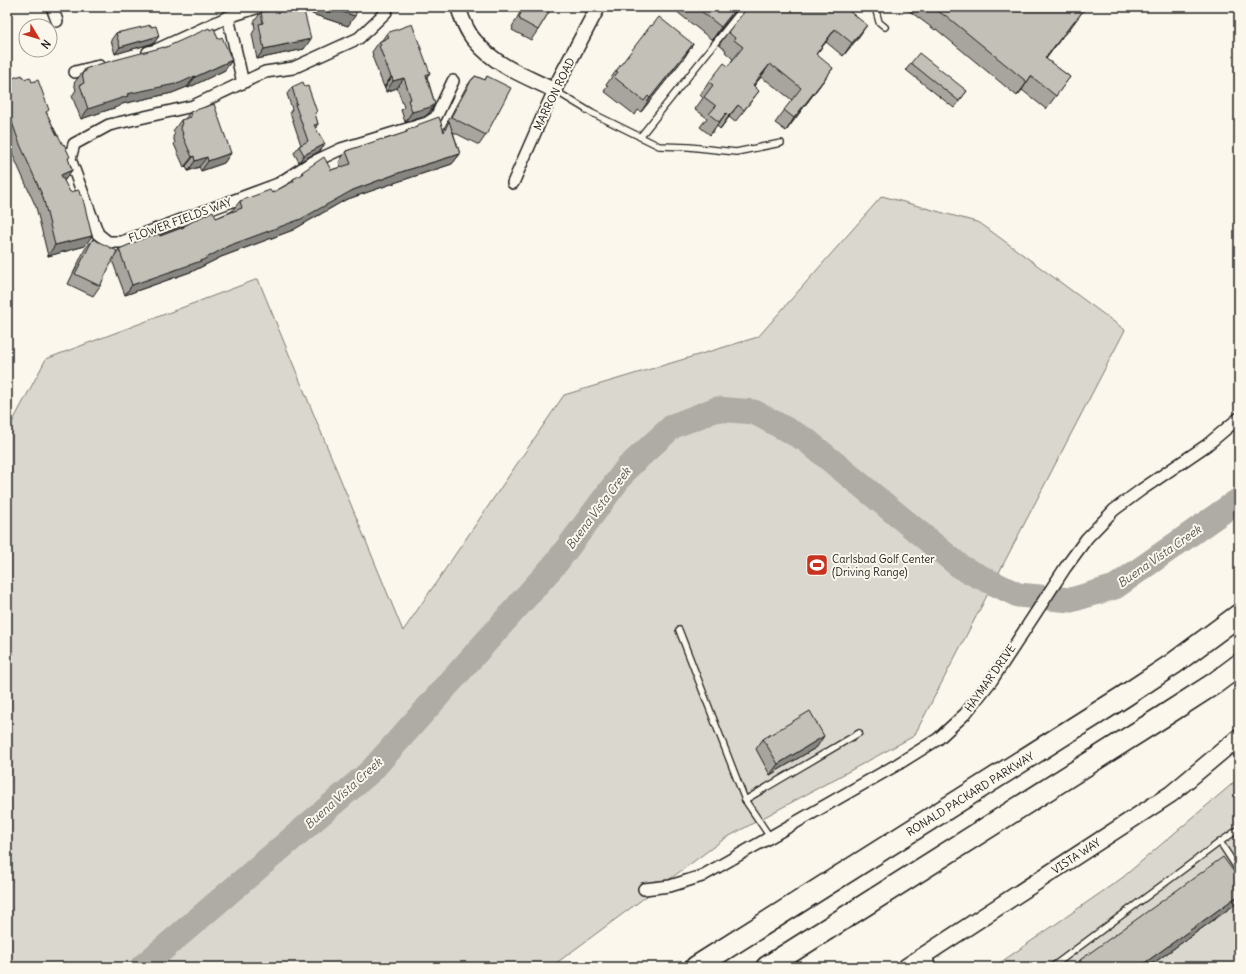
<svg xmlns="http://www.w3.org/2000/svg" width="1246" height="974" font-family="Delius,sans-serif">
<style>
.green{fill:#dad7ce;stroke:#7b7a75}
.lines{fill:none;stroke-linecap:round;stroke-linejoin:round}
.river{stroke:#afaca5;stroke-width:25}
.service-casing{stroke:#1c1c1c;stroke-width:8}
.minor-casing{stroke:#1c1c1c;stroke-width:14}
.tertiary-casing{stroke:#1c1c1c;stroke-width:17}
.secondary-casing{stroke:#1c1c1c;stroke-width:19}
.motorway-casing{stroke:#1c1c1c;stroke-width:24}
.service{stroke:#fbf7ec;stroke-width:5.5}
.minor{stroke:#fbf7ec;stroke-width:11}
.tertiary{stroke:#fbf7ec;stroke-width:14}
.secondary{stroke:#fbf7ec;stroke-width:16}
.motorway{stroke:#fbf7ec;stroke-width:21}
.wall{fill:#a8a59e;stroke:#1c1c1c}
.shaded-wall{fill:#888681;stroke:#1c1c1c}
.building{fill:#c3c0b8;stroke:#1c1c1c}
.labels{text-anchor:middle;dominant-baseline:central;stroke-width:4;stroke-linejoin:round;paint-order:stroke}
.street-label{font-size:11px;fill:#1c1c1c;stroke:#fbf7ec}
.poi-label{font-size:11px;fill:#1c1c1c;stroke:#fbf7ec;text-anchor:start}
.water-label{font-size:12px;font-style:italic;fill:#575653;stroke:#fbf7ec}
</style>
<rect width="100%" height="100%" fill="#fbf7ec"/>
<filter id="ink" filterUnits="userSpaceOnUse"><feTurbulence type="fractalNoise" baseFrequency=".025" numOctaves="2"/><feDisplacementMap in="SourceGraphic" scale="8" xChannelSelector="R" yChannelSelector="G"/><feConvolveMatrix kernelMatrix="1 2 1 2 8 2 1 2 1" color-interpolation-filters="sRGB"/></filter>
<g filter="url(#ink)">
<g class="green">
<polygon points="882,196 980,223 1125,330 914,736 724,839 551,967 7,967 7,432 46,359 258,279 403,631 564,395 758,337"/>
<polygon points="1239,778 1239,967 994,967 1122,878"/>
</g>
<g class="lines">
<polyline class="river" points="142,967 371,771 557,562 627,468 673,426 717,409 754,412 806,440 962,568 1018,595 1071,600 1115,587 1239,500"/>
<g class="service-casing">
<g id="service">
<polyline points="875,7 879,22 885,27"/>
<polyline points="554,90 592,113 659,146 689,147 736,152 781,143"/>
<polyline points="640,137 744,7"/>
<polyline points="679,630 745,800 770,837"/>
<polyline points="1231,746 1239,757"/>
<polyline points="745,800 859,733"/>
<polyline points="1239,829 1220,842 1239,871"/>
<polyline points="1052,967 1220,842"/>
</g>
</g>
<g class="minor-casing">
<g id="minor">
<polyline points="52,7 57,21"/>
<polyline points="387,7 386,12 359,38 293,68 265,72 193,106 109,125 74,144 70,159 98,234 108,242 122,242 278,184 309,164 341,149 427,123 436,117 453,81"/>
<polyline points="228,17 243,83"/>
<polyline points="148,52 156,50 228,17 259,7"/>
<polyline points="75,72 99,66"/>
<polyline points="513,183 554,90"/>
<polyline points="644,889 670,886 702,876 898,764 938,739 965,714 992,680 1065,568 1087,538 1114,510 1141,490 1207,445 1239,418"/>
<polyline points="925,954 930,967"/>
</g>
</g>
<g class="tertiary-casing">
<path id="tertiary" d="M458 7C462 19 467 33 476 42 496 66 527 77 554 90L598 7"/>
</g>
<g class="secondary-casing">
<polyline id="secondary" points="906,967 1171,794 1239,737"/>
</g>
<g class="motorway-casing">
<g id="motorway">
<polyline points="696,967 1123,697 1173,664 1239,615"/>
<polyline points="767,967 1162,717 1215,683 1239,665"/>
</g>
</g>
<use href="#service" class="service"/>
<use href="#minor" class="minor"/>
<use href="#tertiary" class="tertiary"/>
<use href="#secondary" class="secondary"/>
<use href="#motorway" class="motorway"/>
</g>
<g class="wall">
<polygon points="266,7 303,7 304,49 257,59 252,34 255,29 254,22 261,12 264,12 267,9"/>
<polygon points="314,7 358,7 348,26 312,14"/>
<polygon points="523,7 552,7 538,30 531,40 512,30 513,28 512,27"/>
<polygon points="671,7 739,7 712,40"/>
<polygon points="748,7 853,7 850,12 858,38 843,56 826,42 816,54 824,80 786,131 775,123 792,100 766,80 766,81 761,77 754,86 759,91 750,103 735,122 729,117 720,129 717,126 710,135 700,127 707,118 695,109 703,98 700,95 709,82 728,66 733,59 725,52 726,50 719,45 728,32"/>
<polygon points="904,7 1086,7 1066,34 1065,33 1046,59 1070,77 1046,109 1022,90 1017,96 936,29 935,30"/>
<polygon points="652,26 693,44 684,58 641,112 638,110 635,115 604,91 608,86 606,85 616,71"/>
<polygon points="151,27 159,36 154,43 115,54 111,40 116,33"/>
<polygon points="210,30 218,39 232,60 225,70 188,88 187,87 172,93 122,104 120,106 81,119 72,96 76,90 74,83 82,73 83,72 85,69 164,48"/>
<polygon points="387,33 430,73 427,77 435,104 428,114 424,117 405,122 401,110 404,107 397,88 386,92 385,87 384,87 372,56 373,55 372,52 379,42 382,40"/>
<polygon points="911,63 967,91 954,108 906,70"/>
<polygon points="475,76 485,80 487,76 486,135 479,145 453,132 460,154 452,164 397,182 345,200 293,230 221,257 193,271 125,295 112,260 100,286 93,296 68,284 85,249 93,239 115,255 119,249 153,236 160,236 182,228 184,226 216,218 232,211 240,201 272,193 291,182 293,179 300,176 302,172 331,170 341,167 339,162 346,151 405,133 407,130 415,127 417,125 443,130 465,89 472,79 473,79"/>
<polygon points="24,79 32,82 57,135 68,159 72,170 64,181 85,246 48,256 36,207 12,153 7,140 7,80"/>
<polygon points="292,87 315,115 318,124 316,127 320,151 299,162 294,153 299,146 301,145 290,112 292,109 287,94"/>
<polygon points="190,112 231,153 224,163 201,171 199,167 188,171 186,166 184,167 174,144 175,143 173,136 175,134 173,131 181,120 185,119"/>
<polygon points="763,739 817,747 770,775 756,749"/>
<polygon points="1237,903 1148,967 1075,967 1080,960"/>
</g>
<g class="shaded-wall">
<polygon points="317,7 329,7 355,16 348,26 312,14"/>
<polygon points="737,7 739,7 712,40 721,27"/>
<polygon points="1075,20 1065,33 1036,72 1045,58"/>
<polygon points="867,25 858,38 843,56 852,43"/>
<polygon points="835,29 826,42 807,66 816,54"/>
<polygon points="159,36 154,43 115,54 120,47"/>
<polygon points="311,39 304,49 257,59 264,49"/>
<polygon points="693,44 684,58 641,112 650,98"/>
<polygon points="232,60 225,70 188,88 195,77"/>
<polygon points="770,64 761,77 744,98 753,85"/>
<polygon points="833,68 824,80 786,131 794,118"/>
<polygon points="195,76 187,87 172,93 122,104 120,106 81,119 88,109 127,94"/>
<polygon points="1031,76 1022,90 1017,96 1027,82"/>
<polygon points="391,77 392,77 385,87 384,87"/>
<polygon points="404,78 397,88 386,92 393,81"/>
<polygon points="435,104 428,114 424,117 405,122 412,112"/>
<polygon points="738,105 720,129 729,116"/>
<polygon points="726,113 717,126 710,135 719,122"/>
<polygon points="325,144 320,151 299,162 304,155"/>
<polygon points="231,153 224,163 201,171 208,161"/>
<polygon points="460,154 452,164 397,182 345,200 293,230 221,257 193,271 125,295 132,285 228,246 353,190 404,171"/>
<polygon points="194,156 186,166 184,167 192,157"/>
<polygon points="207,157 199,167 188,171 195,161"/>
<polygon points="72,170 65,180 54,185 61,175"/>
<polygon points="92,236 85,246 48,256 55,245"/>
<polygon points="824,736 817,747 770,775 778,764"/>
<polygon points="1239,895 1239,900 1237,903 1148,967 1139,967"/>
</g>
<g class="building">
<polygon points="275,7 303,7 311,39 264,49 259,24 263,23 261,12 266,11 266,10"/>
<polygon points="329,7 358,7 355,16"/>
<polygon points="524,7 552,7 538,30 520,20 520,18 519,17"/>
<polygon points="696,7 737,7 721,27"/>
<polygon points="748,7 852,7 849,11 867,25 852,43 835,29 816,54 833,68 794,118 784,110 801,88 775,67 775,68 770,64 753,85 759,91 744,110 738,105 729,116 726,113 719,122 709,114 716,106 704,97 713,85 709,82 724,63 728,66 743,47 734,40 735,38 728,32"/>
<polygon points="932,7 1086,7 1076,20 1075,20 1045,58 1070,77 1056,96 1031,76 1027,82 945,15 945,16"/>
<polygon points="659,17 693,44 650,98 648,96 644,101 614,77 618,72 616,71 651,25 652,26"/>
<polygon points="412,24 430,73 426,75 435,104 431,107 412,112 408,100 411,99 404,78 393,81 392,77 391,77 379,46 381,45 379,42 389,37 387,33"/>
<polygon points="151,25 151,27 156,26 159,36 120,47 116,33"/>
<polygon points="209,28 210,30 214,28 218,39 222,37 232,60 195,77 195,76 180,83 127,94 128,96 88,109 80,85 84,83 82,73 86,71 85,69 96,65 164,47 164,48"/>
<polygon points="919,53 967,91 959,101 911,63"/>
<polygon points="22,75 24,79 30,77 32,82 38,80 49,110 46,112 57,135 58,135 63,145 64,144 70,157 68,158 72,170 61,175 70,192 79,190 80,195 82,195 92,236 55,245 43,197 19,142 7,108 7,80"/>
<polygon points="475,76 485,80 487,76 511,88 486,135 451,117 472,79 473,79"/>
<polygon points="303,82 305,87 308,86 317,112 315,113 318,124 314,125 325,144 304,155 299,146 308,141 295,104 297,104 292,87"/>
<polygon points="214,104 231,153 208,161 207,157 195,161 194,156 192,157 182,134 183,134 180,126 182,125 181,120 191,117 190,112"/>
<polygon points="439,117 444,132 449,121 460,154 404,171 353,190 301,219 228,246 201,261 132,285 119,249 152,235 153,236 159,234 160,236 184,227 184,226 213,211 216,218 242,208 240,201 270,190 272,193 294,181 293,179 303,174 302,172 324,157 331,170 351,164 346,151 382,139 383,140 407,132 407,130 417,127 417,125"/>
<polygon points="93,239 117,251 100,286 75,274"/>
<polygon points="810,711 824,736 778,764 763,739"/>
<polygon points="1223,857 1239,879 1239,895 1139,967 1085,967 1080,960"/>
</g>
</g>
<defs>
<g id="stadium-square" transform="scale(1.15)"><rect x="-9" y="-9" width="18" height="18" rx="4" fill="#c8321e" stroke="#fbf7ec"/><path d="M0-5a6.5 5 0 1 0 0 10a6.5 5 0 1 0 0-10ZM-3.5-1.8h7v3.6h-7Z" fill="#fff"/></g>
</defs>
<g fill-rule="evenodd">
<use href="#stadium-square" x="817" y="565"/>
</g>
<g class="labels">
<g class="street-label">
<text transform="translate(554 94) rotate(-64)">MARRON ROAD</text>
<text transform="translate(180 220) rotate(-20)">FLOWER FIELDS WAY</text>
<text transform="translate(990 678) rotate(-55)">HAYMAR DRIVE</text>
<text transform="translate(970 794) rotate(-32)">RONALD PACKARD PARKWAY</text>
<text transform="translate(1076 856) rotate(-33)">VISTA WAY</text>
</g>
<g class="poi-label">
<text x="832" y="559">Carlsbad Golf Center<tspan x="832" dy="13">(Driving Range)</tspan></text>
</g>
<g class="water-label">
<text transform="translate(598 508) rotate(-53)">Buena Vista Creek</text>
<text transform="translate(1159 556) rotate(-35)">Buena Vista Creek</text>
<text transform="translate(343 793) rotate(-42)">Buena Vista Creek</text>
</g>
</g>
<rect width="1246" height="974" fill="none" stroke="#fbf7ec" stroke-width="24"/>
<rect x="12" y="12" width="1222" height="950" fill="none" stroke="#1c1c1c" stroke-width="1.5" filter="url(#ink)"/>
<g transform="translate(38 38) rotate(128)"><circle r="19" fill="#fbf7ec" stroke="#a29f99"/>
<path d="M0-3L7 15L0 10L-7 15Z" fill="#c8321e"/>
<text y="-6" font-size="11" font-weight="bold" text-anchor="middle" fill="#1c1c1c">N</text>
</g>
</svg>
